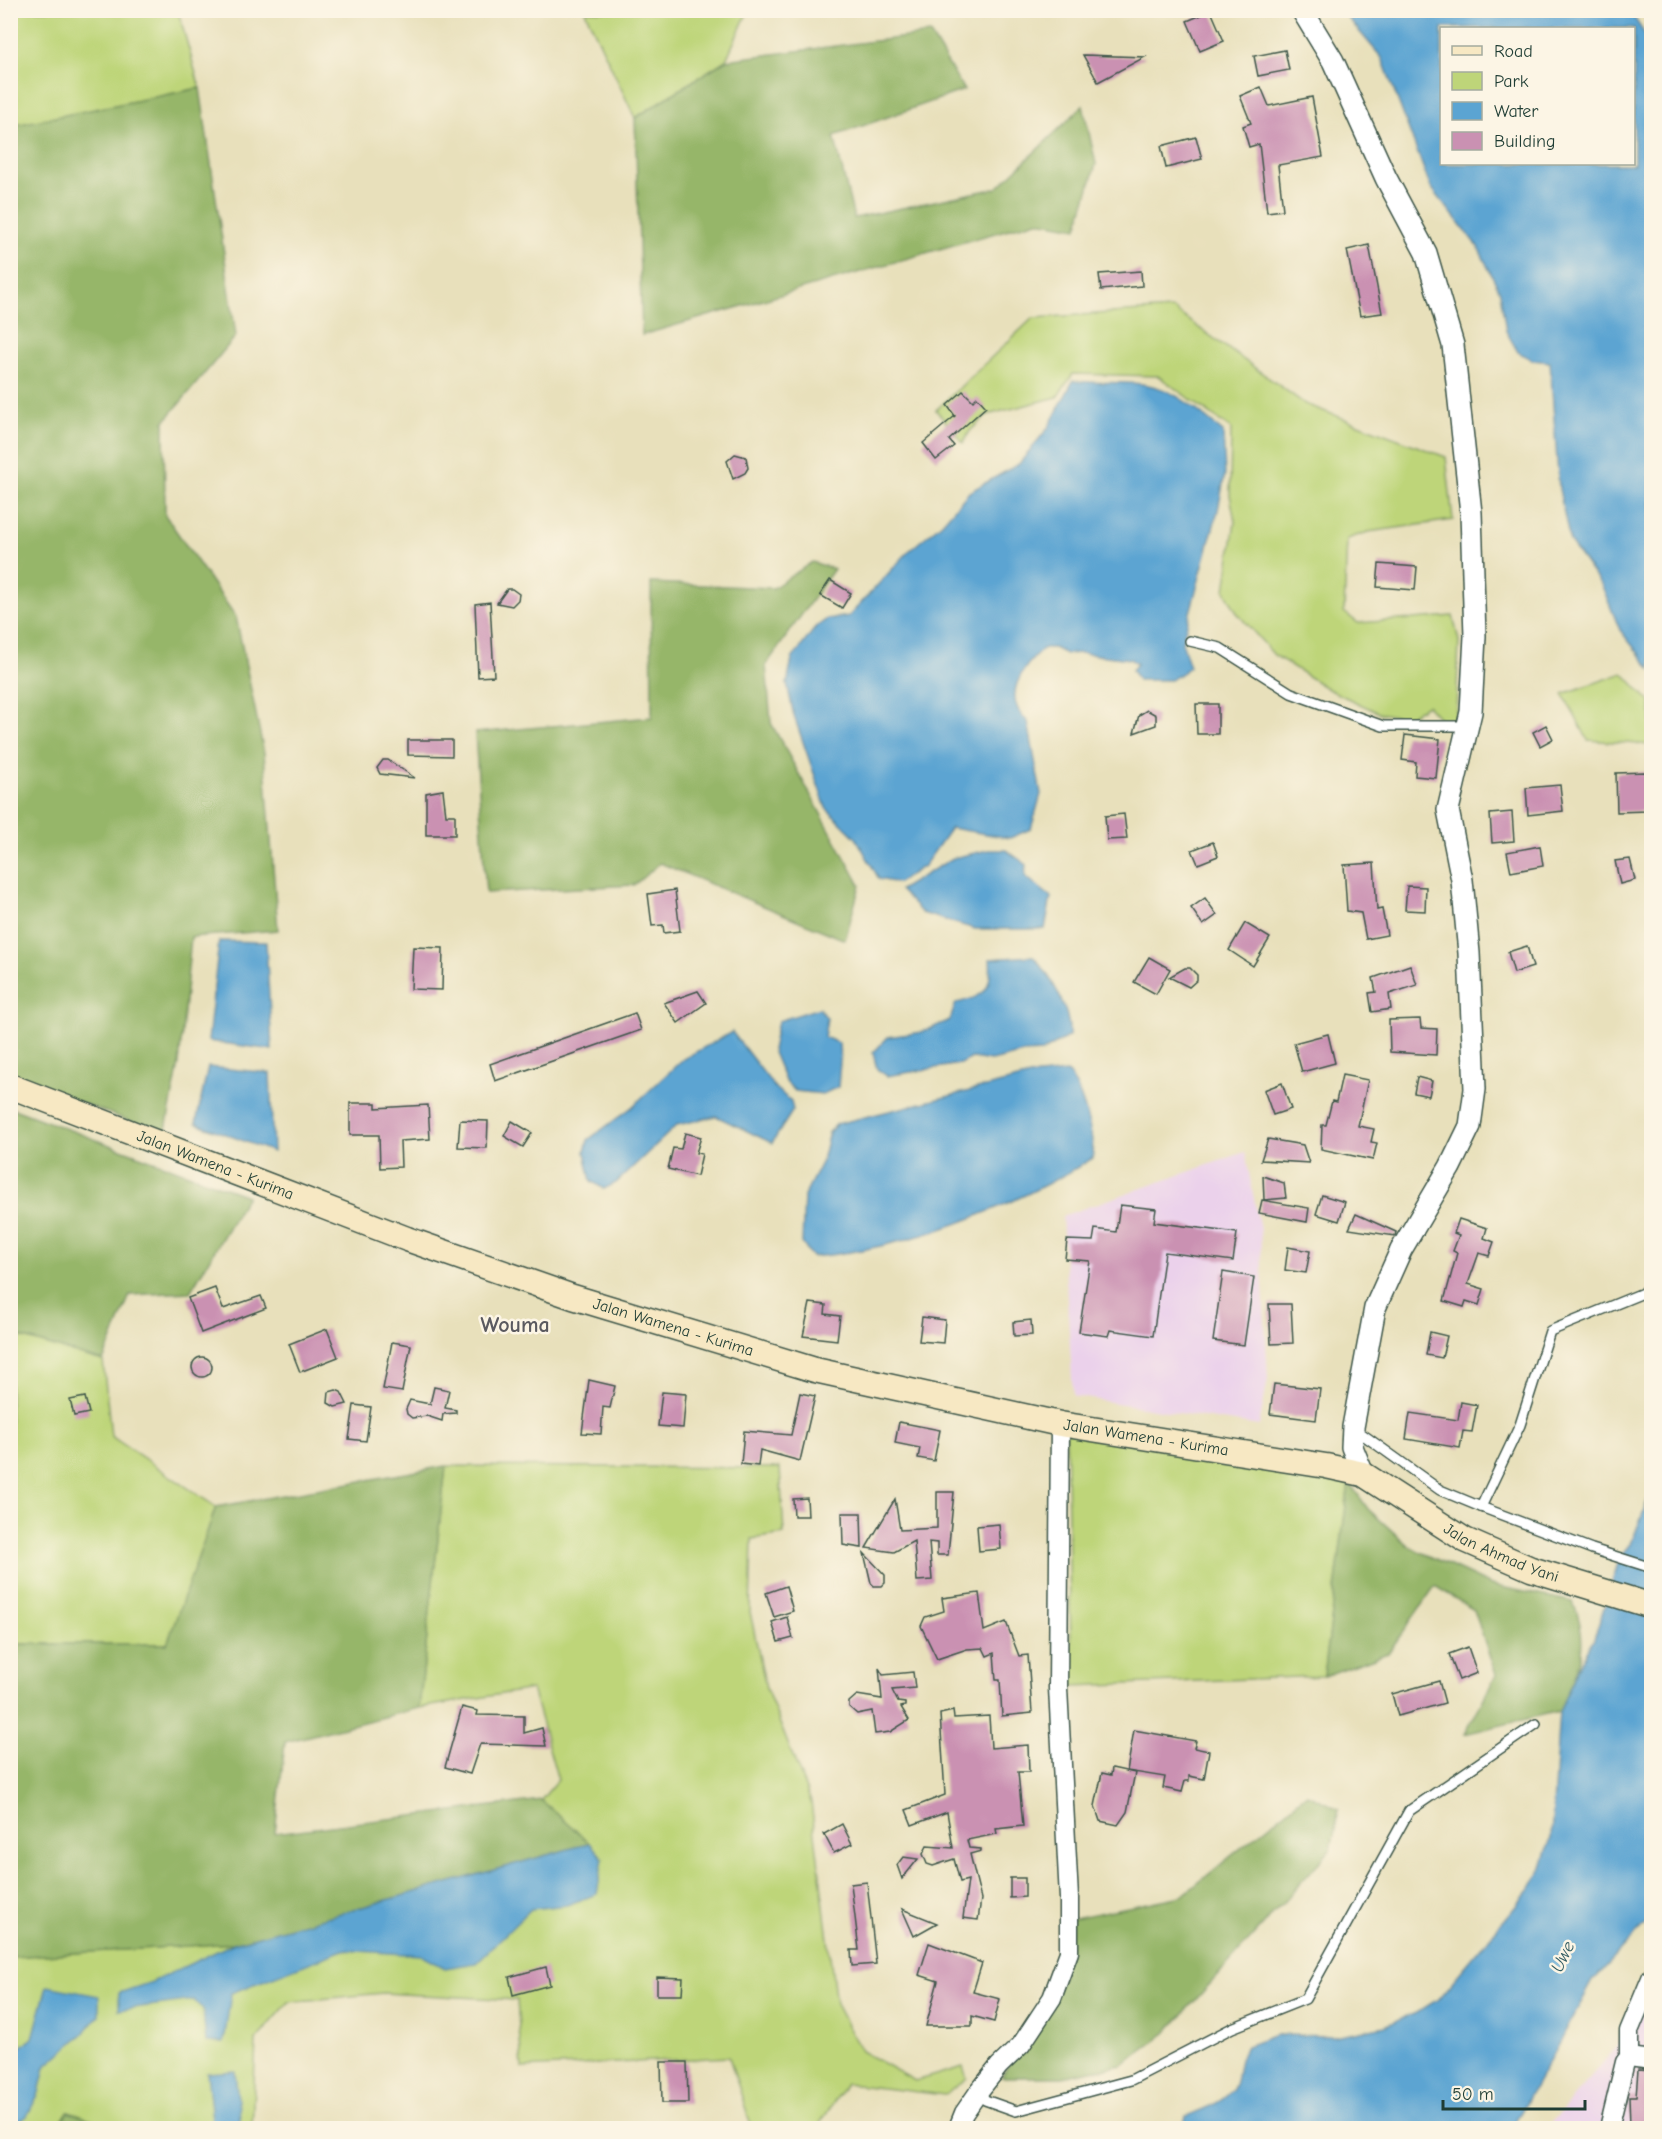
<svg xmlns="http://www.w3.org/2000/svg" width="1662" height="2139" font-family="'Comic Neue',sans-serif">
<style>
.built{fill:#ebd1eb}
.green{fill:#bed579;stroke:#6e8956;stroke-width:1.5}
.forest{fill:#96b669;stroke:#5a7a4e;stroke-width:1.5}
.water{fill:#5ba4d2;stroke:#3d7083;stroke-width:1.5;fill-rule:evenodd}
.building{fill:#ca91b2}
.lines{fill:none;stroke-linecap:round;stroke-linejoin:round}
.service-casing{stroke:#3d5548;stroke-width:12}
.minor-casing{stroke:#3d5548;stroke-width:21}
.tertiary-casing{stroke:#3d5548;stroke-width:24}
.secondary-casing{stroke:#3d5548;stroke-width:27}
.service{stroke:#fff;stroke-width:9}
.minor{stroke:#fff;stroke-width:18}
.tertiary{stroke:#fff;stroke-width:21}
.secondary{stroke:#f7e8c3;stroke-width:24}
.labels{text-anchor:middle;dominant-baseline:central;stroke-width:5;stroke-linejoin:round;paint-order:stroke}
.street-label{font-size:16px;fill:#1f3d34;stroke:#fcf5e5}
.water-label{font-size:18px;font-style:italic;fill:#315c63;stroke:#fcf5e5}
.district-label{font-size:22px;font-weight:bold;fill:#5b5a60;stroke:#fcf5e5}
</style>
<rect width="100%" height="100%" fill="#fcf5e5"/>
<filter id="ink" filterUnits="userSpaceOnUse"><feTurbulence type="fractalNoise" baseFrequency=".0167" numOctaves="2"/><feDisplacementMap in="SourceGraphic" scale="12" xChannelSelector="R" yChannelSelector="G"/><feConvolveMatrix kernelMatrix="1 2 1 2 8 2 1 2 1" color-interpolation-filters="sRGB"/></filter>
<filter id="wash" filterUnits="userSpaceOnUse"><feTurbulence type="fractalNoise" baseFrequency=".008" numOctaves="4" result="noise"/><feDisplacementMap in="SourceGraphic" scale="24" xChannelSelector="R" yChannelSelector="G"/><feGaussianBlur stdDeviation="1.35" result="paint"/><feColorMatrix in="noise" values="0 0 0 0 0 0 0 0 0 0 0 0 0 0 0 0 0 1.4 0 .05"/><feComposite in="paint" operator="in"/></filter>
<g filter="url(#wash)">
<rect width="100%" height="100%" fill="#e8e0bb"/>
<g class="built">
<polygon points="1245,1152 1260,1230 1268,1379 1259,1426 1073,1396 1062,1216"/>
<polygon points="1651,1965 1651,2128 1547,2128 1617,2046"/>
</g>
<g class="green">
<polygon points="11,10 178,11 200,88 11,126"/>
<polygon points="585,11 748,11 726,60 635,118"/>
<polygon points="1173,309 1305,404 1446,457 1453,520 1368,532 1347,539 1344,612 1358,623 1453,616 1459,641 1455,736 1427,705 1406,718 1379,713 1328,689 1274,655 1238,614 1225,591 1235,521 1230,495 1231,429 1158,376 1073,374 1057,397 987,415 970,431 963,443 936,410 1033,318"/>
<polygon points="1623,673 1651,703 1651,745 1588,740 1563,694"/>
<polygon points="10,1334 103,1361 111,1436 216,1507 168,1644 11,1644"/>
<polygon points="1066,1431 1349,1482 1324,1676 1072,1686"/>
<polygon points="446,1466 780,1468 784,1534 752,1539 750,1612 766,1688 811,1802 836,2004 861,2051 915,2081 963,2067 967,2078 945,2095 846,2084 817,2128 752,2128 729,2057 522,2068 517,2000 383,1993 289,2002 256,2040 252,2128 101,2128 102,2123 68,2112 56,2128 11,2128 11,1957 234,1943 589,1843 541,1800 558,1780 532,1689 419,1708"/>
</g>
<g class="forest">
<polygon points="930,34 964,90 834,136 854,218 997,188 1083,106 1096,164 1077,228 1037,221 642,335 635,118 726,60"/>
<polygon points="200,88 236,336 164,422 165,515 236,617 264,753 278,930 191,937 179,1064 165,1134 11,1077 10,126"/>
<polygon points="812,562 834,569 766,665 771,723 860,885 845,940 660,863 634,885 486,893 475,733 652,717 651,583 773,588"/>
<polygon points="11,1108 247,1196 190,1292 130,1295 103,1361 11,1334"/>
<polygon points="446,1466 419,1708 285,1742 275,1833 541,1800 590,1843 234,1943 11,1957 11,1644 167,1644 216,1507"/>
<path d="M1349 1482 1368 1509 1410 1547 1491 1585 1573 1602C1592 1647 1577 1670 1559 1711L1465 1734 1496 1675 1474 1610 1435 1586 1388 1653 1324 1676Z"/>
<polygon points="1307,1794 1339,1809 1331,1849 1166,2033 1122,2065 1062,2077 1001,2077 1063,1976 1064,1920 1182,1896"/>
<polygon points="68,2112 102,2123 101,2128 56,2128"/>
</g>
<g class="water">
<path d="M1342 11H1630L1651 44V669L1620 630 1602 586 1570 542 1559 489 1550 362 1533 360 1518 352 1506 331 1500 292 1478 247 1430 186 1382 58ZM1634 28V164H1442V28Z"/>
<path d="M1073 381C1098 384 1126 381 1148 385 1177 390 1201 414 1223 432L1225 474 1218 510 1182 642 1190 667 1171 680H1138L1132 670 1137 664 1130 659 1082 653 1066 654 1054 648H1044C1022 667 1000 697 1028 722L1041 794 1031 829 1010 838 951 828 924 866 898 883 879 879 856 838 826 808 794 716 787 684 792 659 815 628 827 619 849 616 909 551 942 523 969 492 1019 464 1048 428Z"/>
<polygon points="988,850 1006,850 1026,864 1025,876 1051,897 1045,929 975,929 922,913 900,890 953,858"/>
<polygon points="219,941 266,942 272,1050 208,1041"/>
<path d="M1033 956C1051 976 1071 1010 1069 1036L1042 1052 1023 1053 992 1061 972 1058 960 1064 887 1076 877 1069 873 1053 888 1037 923 1032 950 1020 956 1003C984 997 993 990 990 959Z"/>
<polygon points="819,1008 827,1018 824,1037 839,1043 840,1062 838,1087 823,1094 795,1091 785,1081 772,1050 778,1021"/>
<polygon points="732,1032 776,1089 791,1101 793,1110 772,1143 716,1116 677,1125 616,1183 604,1189 591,1181 585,1152 588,1140 632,1107 683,1059"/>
<polygon points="208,1067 270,1073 273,1152 196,1123"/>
<path d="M1067 1072C1082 1089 1094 1135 1093 1158 1010 1209 909 1248 812 1257L802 1243 804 1196 822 1161 829 1132 837 1124 1030 1076Z"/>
<path d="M1651 1492V1918L1593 1981 1512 2128H1183L1186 2116C1205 2108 1234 2101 1237 2077 1239 2064 1239 2058 1246 2046L1276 2035 1335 2036 1385 2026 1416 2013 1437 2000 1531 1888 1541 1870 1551 1838 1559 1711 1582 1660 1594 1639 1620 1557 1631 1544Z"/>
<polygon points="590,1843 603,1858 597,1894 567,1905 531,1909 476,1963 445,1968 421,1955 343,1950 231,1993 224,2043 206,2042 203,2010 194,2000 119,2010 119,1993 152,1982 234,1943"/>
<polygon points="47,1986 99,1996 99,2015 85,2032 45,2067 39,2093 27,2116 11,2127 11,2050 14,2052 33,2038"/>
<polygon points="235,2071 241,2128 213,2128 207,2073"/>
</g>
<g id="blocks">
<g class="building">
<polygon points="1211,11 1224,41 1200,51 1187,21"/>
<polygon points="1285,50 1289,70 1258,76 1254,56"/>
<polygon points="1083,55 1145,57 1098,82"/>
<polygon points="1261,87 1269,106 1312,97 1323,157 1278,165 1283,210 1267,212 1259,144 1249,147 1243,126 1251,123 1240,96"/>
<polygon points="1196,137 1202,159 1166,168 1161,146"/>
<polygon points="1369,245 1382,313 1360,316 1347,250"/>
<polygon points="1141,271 1142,286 1101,290 1099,274"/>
<polygon points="963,391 973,401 977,397 986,407 949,440 954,446 936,460 923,443 955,416 947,405"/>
<polygon points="735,454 746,457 748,468 745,473 733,479 727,461"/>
<polygon points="1379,564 1417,567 1415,590 1377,587"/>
<polygon points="830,580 851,593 842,608 820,595"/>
<polygon points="507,589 512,589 519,594 518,600 512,606 497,603"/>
<polygon points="490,602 494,676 478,677 475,604"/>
<polygon points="1196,704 1218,704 1218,734 1197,734"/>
<polygon points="1147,710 1156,715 1156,725 1134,733 1139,715"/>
<polygon points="1546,725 1553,739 1540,746 1533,732"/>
<polygon points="1405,735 1440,739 1436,778 1415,776 1416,762 1402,760"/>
<polygon points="408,740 452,740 452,756 408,755"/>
<polygon points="383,760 388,760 415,778 380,774 377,768"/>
<polygon points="1646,772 1647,811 1617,812 1616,773"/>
<polygon points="1560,785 1563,811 1528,815 1526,788"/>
<polygon points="443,790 446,815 455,815 455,835 426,835 426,793"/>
<polygon points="1512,812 1514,841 1492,843 1490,814"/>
<polygon points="1124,814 1127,839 1107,840 1105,816"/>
<polygon points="1213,842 1218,856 1198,864 1192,850"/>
<polygon points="1540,846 1543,866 1511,872 1507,852"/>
<polygon points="1630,859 1635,880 1620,884 1615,861"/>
<polygon points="1374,863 1377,910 1382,909 1387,935 1366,939 1361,913 1347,911 1344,865"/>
<polygon points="1407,886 1426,887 1425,911 1405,910"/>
<polygon points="675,890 680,931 664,933 663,925 652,926 648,894"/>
<polygon points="1205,898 1217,915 1203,925 1191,908"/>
<polygon points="1245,923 1270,938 1253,966 1229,950"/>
<polygon points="1527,946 1533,967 1514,973 1508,952"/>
<polygon points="413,947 443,948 442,990 411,989"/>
<polygon points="1149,957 1170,969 1156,994 1134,982"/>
<polygon points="1410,965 1417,985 1389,994 1391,1009 1372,1012 1369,993 1376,992 1373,978"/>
<polygon points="1185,968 1190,968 1197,975 1197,980 1189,987 1169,977"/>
<polygon points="698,991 706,1003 678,1023 664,1003"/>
<polygon points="635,1013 641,1030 495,1081 490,1064"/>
<polygon points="1420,1019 1421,1028 1437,1029 1436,1055 1390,1052 1389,1020"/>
<polygon points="1328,1034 1335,1063 1302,1072 1294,1043"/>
<polygon points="1342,1075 1368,1080 1358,1126 1374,1129 1371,1142 1377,1143 1373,1160 1321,1149 1322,1125 1326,1125 1332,1101 1336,1102"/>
<polygon points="1417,1077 1432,1081 1429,1096 1414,1093"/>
<polygon points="1282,1083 1291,1109 1273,1115 1264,1090"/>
<polygon points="350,1103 376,1103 376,1108 428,1105 430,1139 400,1141 401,1167 380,1168 379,1135 350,1135"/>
<polygon points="460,1120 488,1121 487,1148 458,1147"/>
<polygon points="512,1121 532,1133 523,1147 504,1136"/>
<polygon points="685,1133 701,1137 696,1153 702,1154 697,1176 668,1169 673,1148 681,1149"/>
<polygon points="1268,1139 1303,1145 1309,1163 1261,1160"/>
<polygon points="1263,1176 1284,1183 1286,1198 1264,1200"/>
<polygon points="1322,1195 1345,1202 1339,1221 1316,1214"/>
<polygon points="1262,1200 1309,1208 1307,1222 1259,1213"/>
<polygon points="1120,1205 1156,1209 1154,1222 1237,1233 1233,1261 1165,1252 1153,1336 1110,1330 1108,1336 1079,1332 1090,1261 1065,1259 1067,1240 1093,1241 1095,1229 1116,1232"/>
<polygon points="1356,1214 1396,1232 1395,1236 1349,1229"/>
<polygon points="1459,1219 1487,1228 1484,1238 1494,1242 1489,1256 1479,1253 1468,1284 1484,1289 1479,1305 1466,1301 1464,1307 1444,1301 1457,1253 1453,1251 1459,1235 1454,1233"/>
<polygon points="1288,1247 1310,1251 1306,1273 1285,1270"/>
<polygon points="1223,1272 1254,1277 1244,1345 1213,1341"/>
<polygon points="215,1288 223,1309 261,1296 266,1308 201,1333 188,1298"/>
<polygon points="810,1303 826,1305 825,1314 840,1316 837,1340 803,1336"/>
<polygon points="1269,1304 1291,1304 1293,1343 1271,1344"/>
<polygon points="922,1317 945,1320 943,1343 919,1341"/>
<polygon points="1031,1320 1032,1335 1014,1336 1013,1322"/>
<polygon points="327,1329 338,1357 300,1372 289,1344"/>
<polygon points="1430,1332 1447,1336 1442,1358 1426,1355"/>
<polygon points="392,1342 411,1345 402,1392 383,1389"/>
<circle cx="202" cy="1367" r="10"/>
<polygon points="589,1380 615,1386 610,1408 603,1407 601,1434 582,1433"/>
<polygon points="1274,1384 1320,1389 1316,1420 1270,1414"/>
<polygon points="434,1387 449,1390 445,1408 456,1410 456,1413 443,1414 442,1421 427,1416 412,1418 407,1414 406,1409 410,1400 430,1404"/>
<polygon points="336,1390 341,1392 347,1404 335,1407 328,1403 329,1392"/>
<polygon points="662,1392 686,1394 683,1428 658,1426"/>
<polygon points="800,1393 815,1396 800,1461 760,1450 758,1466 741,1464 744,1431 791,1435"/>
<polygon points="85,1397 89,1413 74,1416 70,1400"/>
<polygon points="1461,1402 1477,1405 1472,1432 1463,1431 1460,1448 1406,1439 1410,1413 1458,1420"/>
<polygon points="354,1405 371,1407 366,1441 349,1439"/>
<polygon points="899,1422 940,1430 934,1461 918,1458 920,1448 895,1443"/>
<polygon points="937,1492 954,1492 948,1555 937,1555 937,1543 929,1542 932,1580 917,1581 914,1541 894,1552 866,1548 895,1499 900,1530 937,1528"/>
<polygon points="807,1498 808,1516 794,1516 793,1499"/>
<polygon points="842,1513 861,1513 862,1548 843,1545"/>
<polygon points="999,1524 1001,1549 979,1551 977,1526"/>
<polygon points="864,1553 885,1575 885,1583 882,1586 874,1586 871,1583"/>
<polygon points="786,1586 793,1611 774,1617 766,1593"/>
<polygon points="979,1593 984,1631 1006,1622 1019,1656 1028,1655 1032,1713 1002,1716 1000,1680 996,1680 994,1653 987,1656 983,1648 967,1649 937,1659 921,1626 925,1617 944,1611 942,1598"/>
<polygon points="787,1617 793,1638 778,1642 772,1622"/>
<polygon points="1468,1647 1477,1673 1459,1680 1449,1654"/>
<polygon points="879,1668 883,1675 913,1672 915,1688 892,1690 898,1702 905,1703 905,1706 901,1707 909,1720 890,1732 875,1734 872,1711 857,1714 849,1707 849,1702 857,1695 882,1699"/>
<polygon points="1439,1681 1445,1703 1398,1716 1392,1694"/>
<polygon points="462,1707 478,1711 477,1715 524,1716 524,1733 542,1728 546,1746 480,1744 470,1774 445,1767"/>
<polygon points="953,1711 954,1718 989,1716 991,1748 1028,1745 1029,1772 1018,1772 1023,1826 996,1829 997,1834 967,1840 969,1848 981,1849 981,1851 970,1854 981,1899 978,1920 963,1918 968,1880 960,1882 954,1859 933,1866 927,1864 923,1854 927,1846 953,1848 947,1812 912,1825 906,1810 945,1795 940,1714"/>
<polygon points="1134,1730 1196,1741 1194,1748 1209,1751 1204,1779 1189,1776 1189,1781 1185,1781 1182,1792 1163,1788 1165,1777 1127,1771"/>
<polygon points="1112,1768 1135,1773 1127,1812 1118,1825 1100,1821 1095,1806 1102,1773 1111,1775"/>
<polygon points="842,1824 852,1844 834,1853 824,1834"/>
<polygon points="903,1857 918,1859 902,1879 897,1865"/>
<polygon points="1010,1878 1025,1878 1025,1897 1010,1898"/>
<polygon points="867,1882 876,1964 852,1966 851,1950 859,1950 851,1884"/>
<polygon points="902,1909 937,1923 914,1936"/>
<polygon points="929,1943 982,1963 973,1992 1000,1999 994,2022 972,2016 972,2026 926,2026 938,1981 919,1975"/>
<polygon points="546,1967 550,1985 513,1995 509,1977"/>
<polygon points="657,1977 683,1978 682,1995 657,1995"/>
<polygon points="661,2062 687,2062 688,2103 662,2103"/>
<polygon points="1638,2070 1652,2071 1652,2125 1630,2125 1629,2096 1636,2096"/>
</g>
</g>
</g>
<g filter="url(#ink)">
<use href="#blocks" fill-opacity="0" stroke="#3d5548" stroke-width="1.5"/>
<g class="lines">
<g class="service-casing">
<g id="service">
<polyline points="1190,641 1220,648 1291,693 1383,726 1467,726"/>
<polyline points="1355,1429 1440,1490 1481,1507 1520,1425 1550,1331 1643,1293 1652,1281"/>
<polyline points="1481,1507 1592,1549 1652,1568"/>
<polyline points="980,2090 985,2100 1016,2111 1131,2080 1232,2028 1305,1999 1409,1811 1536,1724"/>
</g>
</g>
<g class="minor-casing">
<g id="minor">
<polyline points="1629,2057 1629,2031 1652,1976"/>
<polyline points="958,2128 964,2113 980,2090 999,2066 1021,2045 1052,1998 1069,1952 1069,1898 1058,1688 1060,1424"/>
<polyline points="1609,2128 1625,2062 1629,2057 1652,2060"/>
</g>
</g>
<g class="tertiary-casing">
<polyline id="tertiary" points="1302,10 1333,61 1386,178 1426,253 1453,345 1471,513 1475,636 1471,712 1448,810 1462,880 1469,953 1475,1089 1470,1126 1450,1167 1401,1250 1375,1308 1353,1427 1352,1447 1363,1474"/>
</g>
<g class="secondary-casing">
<g id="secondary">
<path id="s1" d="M10 1086 407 1239 573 1297 815 1370 1060 1424 1326 1466 1363 1474 1465 1540 1531 1569 1652 1606"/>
</g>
</g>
<use href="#service" class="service"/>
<use href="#minor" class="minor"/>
<use href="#tertiary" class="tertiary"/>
<use href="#secondary" class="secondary"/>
</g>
</g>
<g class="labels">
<g class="street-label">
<text stroke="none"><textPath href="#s1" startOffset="220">Jalan Wamena - Kurima</textPath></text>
<text stroke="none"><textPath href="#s1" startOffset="706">Jalan Wamena - Kurima</textPath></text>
<text stroke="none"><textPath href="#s1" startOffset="1192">Jalan Wamena - Kurima</textPath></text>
<text stroke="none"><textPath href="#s1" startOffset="1572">Jalan Ahmad Yani</textPath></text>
</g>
<g class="water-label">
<text transform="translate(1563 1957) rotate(-64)">Uwe</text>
</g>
<g class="district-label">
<text x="515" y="1325">Wouma</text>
</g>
</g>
<rect width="1662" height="2139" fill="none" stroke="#fcf5e5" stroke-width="36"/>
<rect x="1440" y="27" width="195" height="138" fill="#fcf5e5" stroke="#a4ab9e" stroke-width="1.5"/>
<rect x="1452" y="46" width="30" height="9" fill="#f7e8c3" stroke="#a4ab9e" stroke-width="1.5"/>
<text x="1494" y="57" font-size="18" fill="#1f3d34">Road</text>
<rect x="1452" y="72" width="30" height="18" fill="#bed579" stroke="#a4ab9e" stroke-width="1.5"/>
<text x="1494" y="87" font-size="18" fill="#1f3d34">Park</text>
<rect x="1452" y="102" width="30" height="18" fill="#5ba4d2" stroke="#a4ab9e" stroke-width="1.5"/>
<text x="1494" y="117" font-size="18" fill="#1f3d34">Water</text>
<rect x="1452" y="132" width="30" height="18" fill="#ca91b2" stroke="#a4ab9e" stroke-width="1.5"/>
<text x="1494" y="147" font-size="18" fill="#1f3d34">Building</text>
<path d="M1443 2100v9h142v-9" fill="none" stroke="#1f3d34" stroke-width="3"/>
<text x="1452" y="2100" font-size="18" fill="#1f3d34" stroke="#fcf5e5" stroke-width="4.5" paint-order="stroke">50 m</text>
</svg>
